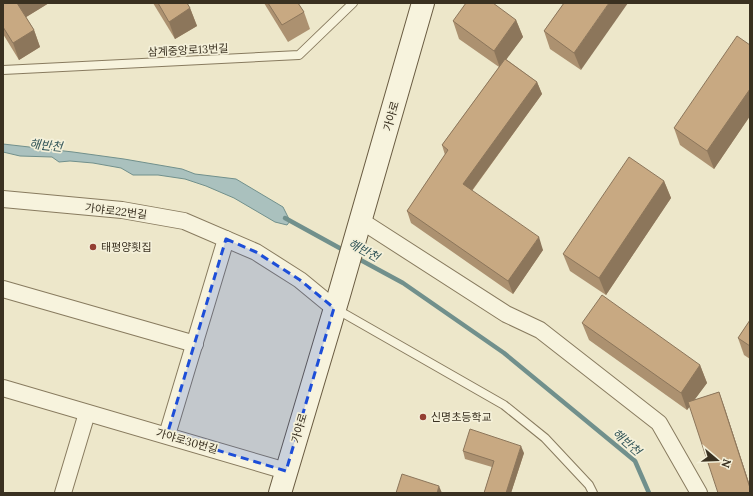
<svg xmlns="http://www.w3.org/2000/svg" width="753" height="496" font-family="Lora,'Noto Sans KR',serif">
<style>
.water{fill:#aac1be;stroke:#71908c}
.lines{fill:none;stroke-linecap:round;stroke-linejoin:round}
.stream{stroke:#71908c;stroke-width:4.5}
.lane-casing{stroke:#887b5f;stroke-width:10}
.street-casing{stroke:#887b5f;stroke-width:18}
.secondary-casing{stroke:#6a5c42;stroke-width:24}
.lane{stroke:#f7f3dd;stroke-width:8}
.street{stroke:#f7f3dd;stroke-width:16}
.secondary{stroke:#f7f3dd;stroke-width:22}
.wall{fill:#ac9170}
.shaded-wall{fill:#8c765b}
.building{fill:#c8a982;stroke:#8c765b}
.marked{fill:#1d4ed8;fill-opacity:0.2;stroke:#1d4ed8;stroke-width:3;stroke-dasharray:8 5;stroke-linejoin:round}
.poi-dot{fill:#943f32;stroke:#f4f0d9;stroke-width:1.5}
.labels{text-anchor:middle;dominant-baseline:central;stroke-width:3.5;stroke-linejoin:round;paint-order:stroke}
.street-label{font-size:11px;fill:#3a3121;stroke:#f4f0d9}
.poi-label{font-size:11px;fill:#3a3121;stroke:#f4f0d9;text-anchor:start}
.water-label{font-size:12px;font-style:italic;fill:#325558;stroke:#f4f0d9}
</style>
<rect width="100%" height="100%" fill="#ede7ca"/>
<polygon class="water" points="3,144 73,152 124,159 182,169 195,174 236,179 283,207 290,221 287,225 275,222 234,198 206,186 185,179 158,175 133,175 121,168 93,163 70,161 59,162 52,157 20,156 3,152"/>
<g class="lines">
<g class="stream">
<polyline points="285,218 345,251"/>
<polyline points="355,257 403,283 504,353 635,461 649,493"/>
</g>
<g class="lane-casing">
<g id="lane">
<polyline points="3,70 299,55 353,3"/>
<polyline points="336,309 504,405 545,438 589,485 593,493"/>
</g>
</g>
<g class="street-casing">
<g id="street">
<polyline points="3,199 122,210 184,221 256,252 300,280 334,308"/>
<polyline points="360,220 506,314 540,330 659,423 699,493"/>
<polyline points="3,289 195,344"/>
<polyline points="3,388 286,471"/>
<polyline points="167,435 226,239"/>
<polyline points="63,493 87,413"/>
</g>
</g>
<g class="secondary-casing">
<polyline id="secondary" points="280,493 339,295 423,3"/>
</g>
<use href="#lane" class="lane"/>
<use href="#street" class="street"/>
<use href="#secondary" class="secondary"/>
</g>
<g class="wall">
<polygon points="3,3 49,3 26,17 34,30 40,47 19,60 3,34"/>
<polygon points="153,3 187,3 190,8 197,26 175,39"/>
<polygon points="264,3 298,3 304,12 310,29 288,42"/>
<polygon points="564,3 581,70 550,49 544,31"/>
<polygon points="516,20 523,37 506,59 537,82 542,94 472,191 543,250 513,294 411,223 407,211 445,155 442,145 499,67 459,39 453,21"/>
<polygon points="750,45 750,116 714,169 680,145 674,128"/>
<polygon points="664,181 671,198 606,295 570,271 563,254"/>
<polygon points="750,320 750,359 744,355 738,338"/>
<polygon points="582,323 700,365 707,383 694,400 719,392 725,409 750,486 750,493 690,406 687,410 589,340"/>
<polygon points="463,451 524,453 511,493 484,493 492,467 465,459"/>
</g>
<g class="shaded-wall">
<polygon points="17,3 49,3 23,19"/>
<polygon points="609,3 628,3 581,70 574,53"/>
<polygon points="190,8 197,26 175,39 169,22"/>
<polygon points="516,20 523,37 500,68 494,51"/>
<polygon points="34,30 40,47 19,60 13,43"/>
<polygon points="537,82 542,94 467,197 463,184"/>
<polygon points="750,89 750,116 714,169 707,151"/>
<polygon points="664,181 671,198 606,295 599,278"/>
<polygon points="539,237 543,250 513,294 508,281"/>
<polygon points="700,365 707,383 687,410 681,393"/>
<polygon points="719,392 725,409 750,486 750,488"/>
<polygon points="521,446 524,453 511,493 506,493"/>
<polygon points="439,486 442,493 437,493"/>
</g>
<g class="building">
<polygon points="3,3 17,3 34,30 13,43 3,27"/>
<polygon points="158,3 187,3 190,8 169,22"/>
<polygon points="268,3 298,3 304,12 282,25"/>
<polygon points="466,3 493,3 516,20 494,51 453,21"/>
<polygon points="564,3 609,3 574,53 544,31"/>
<polygon points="737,36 750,45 750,89 707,151 674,128"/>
<polygon points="505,59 537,82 463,184 539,237 508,281 407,211 448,150 442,145"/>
<polygon points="629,157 664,181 599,278 563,254"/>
<polygon points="602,295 700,365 681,393 582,323"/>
<polygon points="750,320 750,346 738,338"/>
<polygon points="719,392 750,488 750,493 718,493 688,402"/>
<polygon points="470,429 521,446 506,493 484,493 494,461 463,451"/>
<polygon points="402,474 439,486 437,493 396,493"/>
</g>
<path class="marked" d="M226 239 256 252 300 280 334 308 286 471 167 435Z"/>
<g class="poi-dot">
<circle cx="93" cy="247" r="4"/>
<circle cx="423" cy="417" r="4"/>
</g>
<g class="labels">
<g class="street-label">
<text transform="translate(188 50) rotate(-3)">삼계중앙로13번길</text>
<text transform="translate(391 116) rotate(-74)">가야로</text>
<text transform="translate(116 211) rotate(7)">가야로22번길</text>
<text transform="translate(299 428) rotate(-74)">가야로</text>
<text transform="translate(187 441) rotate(16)">가야로30번길</text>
</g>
<g class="poi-label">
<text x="101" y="247">태평양횟집</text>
<text x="431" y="417">신명초등학교</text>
</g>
<g class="water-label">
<text transform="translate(46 145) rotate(6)">해반천</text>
<text transform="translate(364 250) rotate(29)">해반천</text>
<text transform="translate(627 442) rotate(41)">해반천</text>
</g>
</g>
<rect width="753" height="496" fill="none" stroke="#3a3121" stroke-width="8"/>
<g transform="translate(717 460) rotate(109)" stroke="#f4f0d9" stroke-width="3" paint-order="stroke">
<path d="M0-3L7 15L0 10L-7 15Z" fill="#3a3121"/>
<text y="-6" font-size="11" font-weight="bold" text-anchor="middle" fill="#3a3121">N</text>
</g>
</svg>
